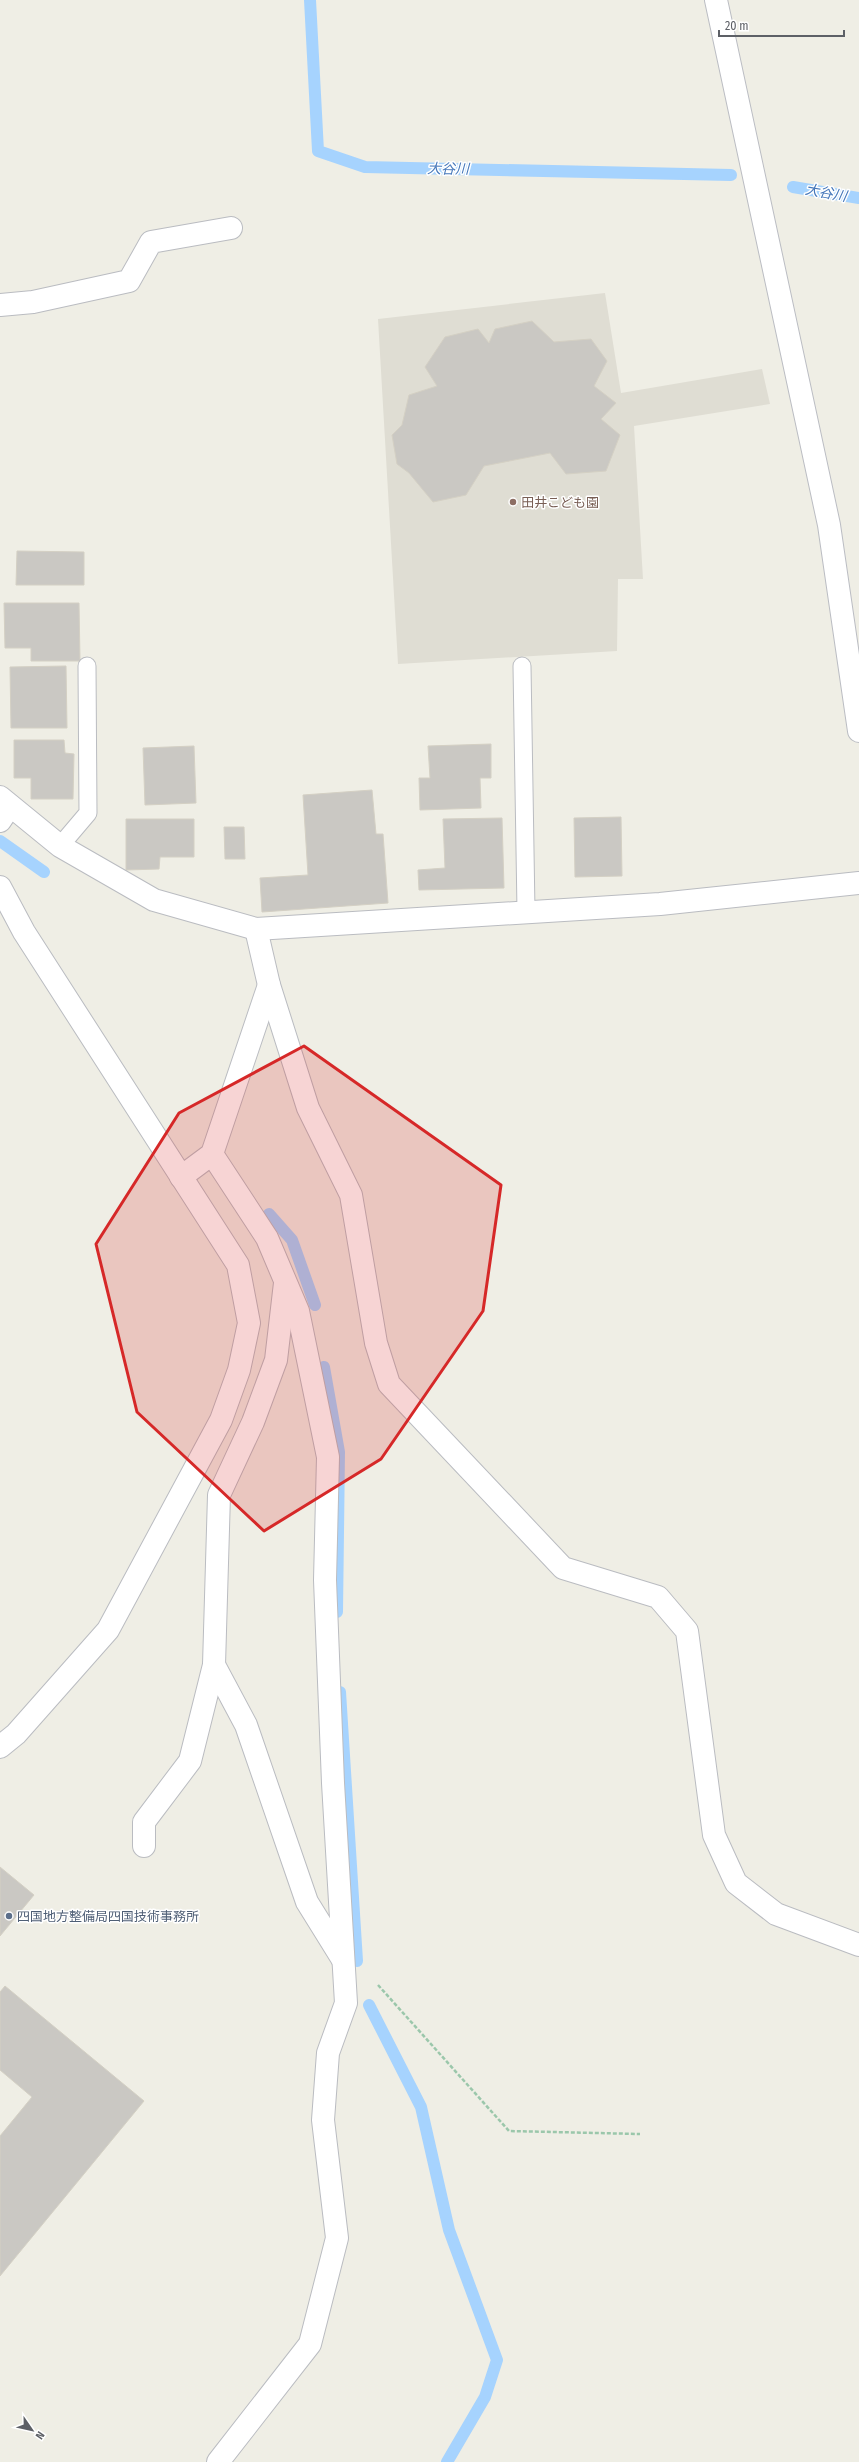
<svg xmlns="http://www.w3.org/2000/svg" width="859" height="2462" font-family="'Fira Sans Condensed','Noto Sans JP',sans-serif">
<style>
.education{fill:#dfddd3}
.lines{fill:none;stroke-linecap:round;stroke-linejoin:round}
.stream{stroke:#a6d3fe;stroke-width:12}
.building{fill:#cac8c3;stroke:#d4d0c4}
.lane-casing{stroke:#babcc1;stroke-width:19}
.street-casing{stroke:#babcc1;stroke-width:24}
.secondary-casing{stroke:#bbbdc3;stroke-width:24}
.path{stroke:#9bc7ab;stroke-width:2.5;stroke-dasharray:4 2;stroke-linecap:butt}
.lane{stroke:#fff;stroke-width:17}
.street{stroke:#fff;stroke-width:22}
.secondary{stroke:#fff;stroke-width:22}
.marked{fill:#d62828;fill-opacity:0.2;stroke:#d62828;stroke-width:3;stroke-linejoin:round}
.education-dot{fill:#8d6e63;stroke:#fff;stroke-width:1.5}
.service-dot{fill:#5c6f8a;stroke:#fff;stroke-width:1.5}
.labels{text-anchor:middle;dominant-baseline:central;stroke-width:3;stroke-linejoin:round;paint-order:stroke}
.education-label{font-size:13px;fill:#785e54;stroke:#fff;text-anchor:start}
.service-label{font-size:13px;fill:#4e5e75;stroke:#fff;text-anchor:start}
.water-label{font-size:14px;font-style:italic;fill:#4577ba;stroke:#fff}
</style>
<rect width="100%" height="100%" fill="#efeee5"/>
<polygon class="education" points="605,293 621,393 762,369 770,404 634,426 643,579 618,579 617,651 398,664 378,319"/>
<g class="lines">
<g class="stream">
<polyline points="310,0 318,151 365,167 731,175"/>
<polyline points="793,187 859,198"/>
<polyline points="0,841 44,872"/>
<polyline points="269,1214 292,1240 315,1305"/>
<polyline points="324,1367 339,1452 337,1612"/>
<polyline points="340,1692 357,1961"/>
<polyline points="369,2005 421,2107 449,2230 497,2360 485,2397 447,2462"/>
</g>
</g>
<g class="building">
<polygon points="532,321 554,342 591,339 607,361 594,386 616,403 601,419 620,435 606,471 566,474 550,453 484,466 466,495 433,502 409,473 397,464 392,435 402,425 409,395 437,386 425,367 445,337 478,329 489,343 495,329"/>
<polygon points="17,551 84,552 84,585 16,585"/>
<polygon points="4,603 79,603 80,661 31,661 31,648 5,648"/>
<polygon points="66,666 67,728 11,728 10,667"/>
<polygon points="14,740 64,740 65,753 74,754 73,799 31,799 31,778 14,778"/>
<polygon points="491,744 491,778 480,778 481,808 420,810 419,778 430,778 428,746"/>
<polygon points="194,746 196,803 145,805 143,748"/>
<polygon points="372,790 376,834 383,834 388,903 262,912 260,878 308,875 303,795"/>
<polygon points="621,817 622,876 575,877 574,818"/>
<polygon points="502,818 504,888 419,890 418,870 445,868 443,819"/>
<polygon points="126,819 194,819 194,857 160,857 159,869 126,870"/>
<polygon points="224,827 244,827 245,859 225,859"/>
<polygon points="0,1867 34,1895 0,1936"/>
<polygon points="5,1986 144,2101 0,2276 0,2136 32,2097 0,2070 0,1992"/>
</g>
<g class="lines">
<g class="lane-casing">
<g id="lane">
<polyline points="522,666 526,911"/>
<polyline points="60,846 88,813 87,666"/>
</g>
</g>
<g class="street-casing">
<g id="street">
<polyline points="0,305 33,302 129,281 151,242 231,228"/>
<polyline points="0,797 60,846 154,900 256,929 660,904 859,883"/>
<polyline points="0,821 10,806"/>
<polyline points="0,887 24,932 238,1265 249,1323 239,1370 221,1420 108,1630 16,1734 0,1747"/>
<polyline points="256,929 269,985 308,1108 351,1195 376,1343 389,1384 563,1568 658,1597 687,1631 714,1835 736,1883 776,1914 859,1945"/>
<polyline points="212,1154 267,1238 298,1311 328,1457 325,1580 333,1783 346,2003 328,2053 323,2120 337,2238 310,2344 218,2462"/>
<polyline points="181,1177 212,1154 269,985"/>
<polyline points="214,1665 246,1725 307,1902 343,1960"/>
<polyline points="144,1846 144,1822 190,1761 214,1665 219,1495 253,1422 276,1360 285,1283"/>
</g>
</g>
<g class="secondary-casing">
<polyline id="secondary" points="716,0 829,525 859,731"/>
</g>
<polyline class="path" points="378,1985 509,2131 640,2134"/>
<use href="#lane" class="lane"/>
<use href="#street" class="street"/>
<use href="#secondary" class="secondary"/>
</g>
<path class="marked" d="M304 1046 501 1185 483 1311 381 1459 264 1531 137 1412 96 1244 179 1113Z"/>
<circle class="education-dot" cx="513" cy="502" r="4"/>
<circle class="service-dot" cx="9" cy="1916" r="4"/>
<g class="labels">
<g class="education-label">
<text x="521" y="502">田井こども園</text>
</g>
<g class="service-label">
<text x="17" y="1916">四国地方整備局四国技術事務所</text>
</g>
<g class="water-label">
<text transform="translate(448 169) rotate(1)">大谷川</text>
<text transform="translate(826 193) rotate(10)">大谷川</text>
</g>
</g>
<g transform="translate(32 2430) rotate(124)" stroke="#ffffff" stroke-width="3" paint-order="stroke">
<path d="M0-3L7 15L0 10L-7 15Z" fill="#5d6066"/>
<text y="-6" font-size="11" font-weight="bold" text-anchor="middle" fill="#5d6066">N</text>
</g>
<path d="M719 30v6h125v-6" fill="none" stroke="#5d6066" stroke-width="2"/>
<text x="725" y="30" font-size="12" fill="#5d6066" stroke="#ffffff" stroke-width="3" paint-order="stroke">20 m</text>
</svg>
